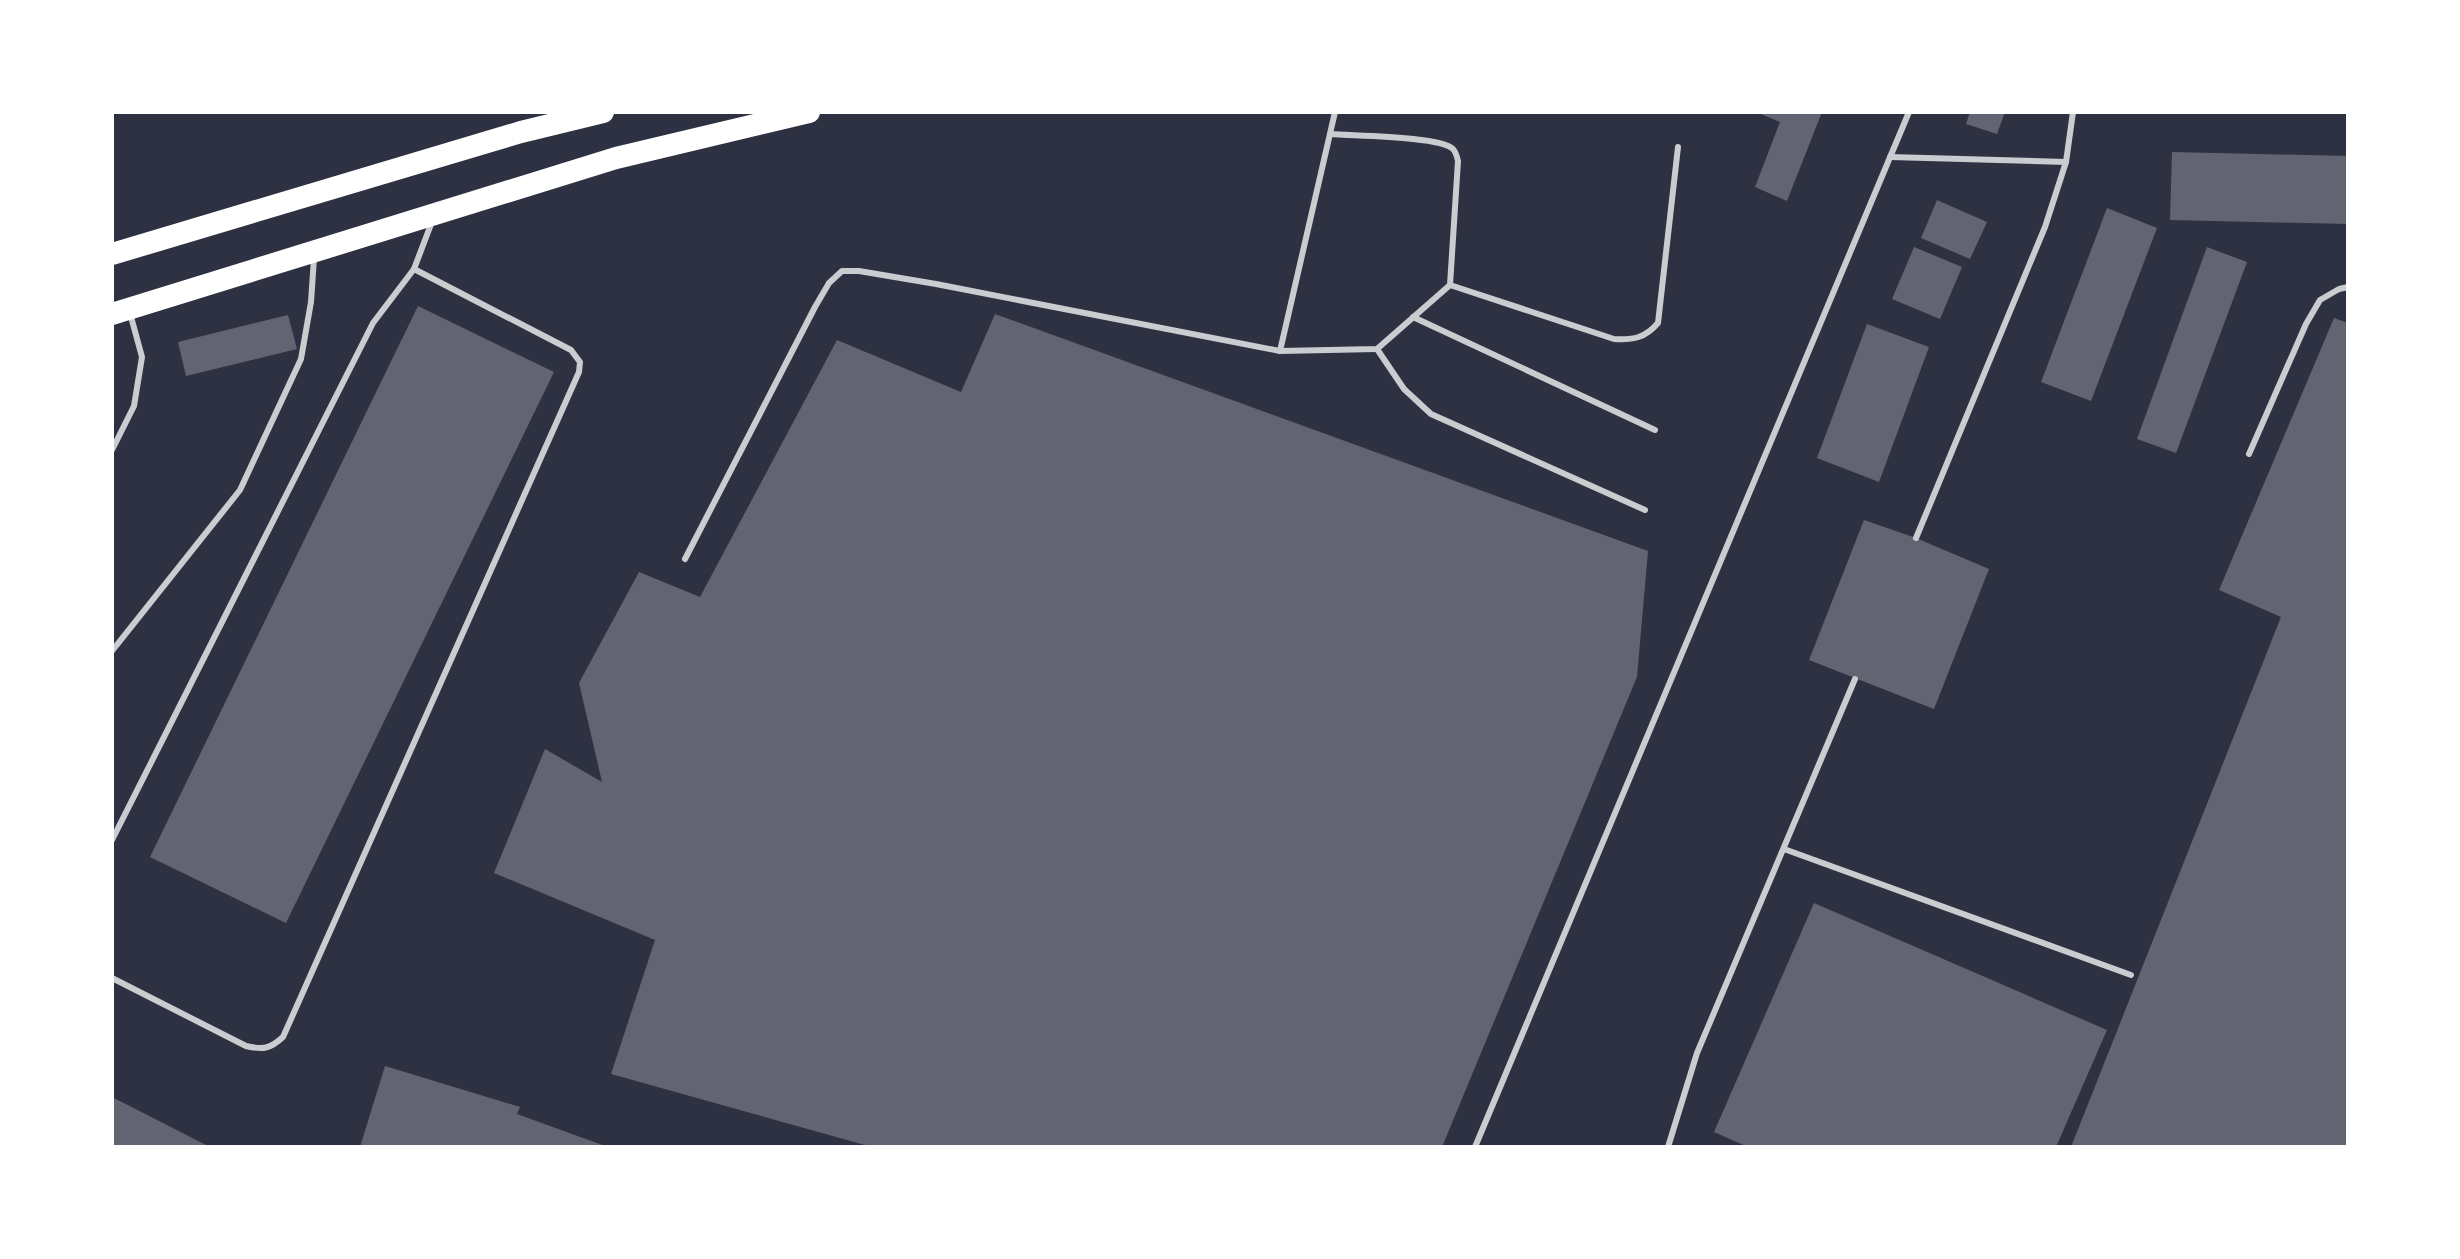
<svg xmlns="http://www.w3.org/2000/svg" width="2460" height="1259" font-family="Jost,sans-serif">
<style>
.building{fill:#626471}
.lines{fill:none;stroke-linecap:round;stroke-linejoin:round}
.service{stroke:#caccd0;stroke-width:6}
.trunk{stroke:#fff;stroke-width:22}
</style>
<rect width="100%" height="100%" fill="#2d3142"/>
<g class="building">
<polygon points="1756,112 1822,112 1787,201 1755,187 1780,122"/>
<polygon points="1970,112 2005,112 1997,134 1966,124"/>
<polygon points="2172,152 2348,156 2348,224 2170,220"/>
<polygon points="1937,200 1987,222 1970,259 1921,238"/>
<polygon points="2107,208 2157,228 2091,401 2041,382"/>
<polygon points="1914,247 1962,267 1940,319 1892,299"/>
<polygon points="2207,247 2247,262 2176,453 2137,439"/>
<polygon points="418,306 554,372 286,923 150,857"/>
<polygon points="995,314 1648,551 1637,677 1442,1147 872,1147 611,1074 655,940 494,873 545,749 602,782 579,683 639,572 700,597 837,340 961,392"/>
<polygon points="288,315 297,349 186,376 178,342"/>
<polygon points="2334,318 2348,323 2348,1147 2071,1147 2281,617 2219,590"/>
<polygon points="1867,324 1929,347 1879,482 1817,458"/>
<polygon points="1864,520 1916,538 1989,569 1934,709 1809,660"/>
<polygon points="1814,903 2107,1030 2056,1147 1748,1147 1714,1132"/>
<polygon points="385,1066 520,1107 517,1114 608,1147 360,1147"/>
<polygon points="112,1097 210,1147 112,1147"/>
</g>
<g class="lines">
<g class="service">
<path d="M1331 134C1352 136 1441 136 1453 149 1456 152 1457 157 1458 161L1450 285 1614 339C1634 340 1645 338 1658 323L1678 147"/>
<polyline points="1890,157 2066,162"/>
<polyline points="1413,317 1655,430"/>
<polyline points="1377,349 1404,389 1431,414 1645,510"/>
<polyline points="1280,351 1377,349 1450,285"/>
<polyline points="112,450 134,406 142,357 130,313"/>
<polyline points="2249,454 2306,324 2320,300 2339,289 2348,287"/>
<polyline points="1916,538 2045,227 2066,162 2073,112"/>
<polyline points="685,559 815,307 829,283 842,271 859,271 936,284 1280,351 1335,112"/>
<polyline points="112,651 240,490 301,359 311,302 314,258"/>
<polyline points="112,840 373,323 414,269 433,219"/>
<polyline points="1784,849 2131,975"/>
<path d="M112 978 246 1046C263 1050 270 1049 283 1037L579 372 580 362 571 350 414 269"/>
<polyline points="1475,1147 1909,112"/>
<polyline points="1668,1147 1697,1053 1855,679"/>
</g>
<g class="trunk">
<polyline points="112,254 521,132 603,112"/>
<polyline points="112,314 616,158 809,112"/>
</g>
</g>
<rect width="2460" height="1259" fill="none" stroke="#ffffff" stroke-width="228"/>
</svg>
